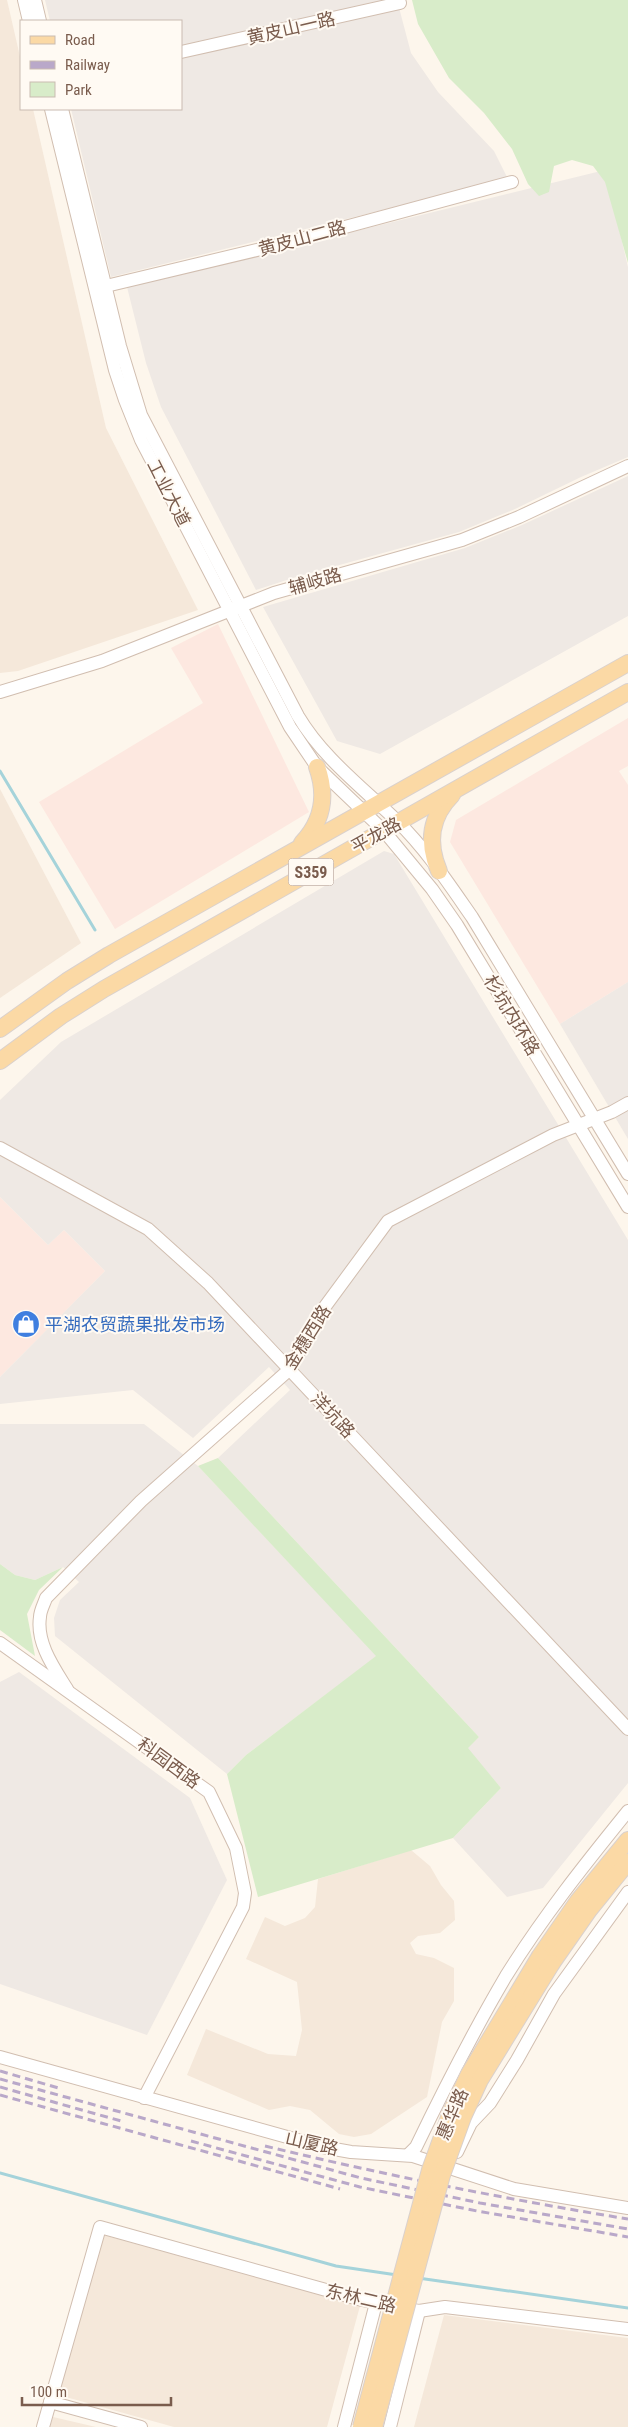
<svg xmlns="http://www.w3.org/2000/svg" width="628" height="2427" font-family="'Roboto Condensed','Noto Sans SC',sans-serif">
<style>
.residential{fill:#f5e8da}
.commercial{fill:#fde8e0}
.industrial{fill:#efe9e4}
.green{fill:#d8ecc9}
.lines{fill:none;stroke-linecap:round;stroke-linejoin:round}
.stream{stroke:#a5d3da;stroke-width:3}
.minor-casing{stroke:#d1beb0;stroke-width:14}
.major-casing{stroke:#dad1cd;stroke-width:18}
.minor{stroke:#fff;stroke-width:12}
.major{stroke:#fbd9a5;stroke-width:16}
.rail{stroke:#b9a8c9;stroke-width:3;stroke-dasharray:8 5;stroke-linecap:butt}
.major-bridge-casing{stroke:#dad1cd;stroke-width:18;stroke-linecap:butt}
.major-bridge{stroke:#fbd9a5;stroke-width:16}
.labels{text-anchor:middle;dominant-baseline:central;stroke-width:4;stroke-linejoin:round;paint-order:stroke}
.shield{fill:#fffaf3;stroke:#a28b7f;stroke-width:1}
.shield-label{font-size:16px;font-weight:bold;fill:#7a5c4d}
.street-label{font-size:18px;fill:#7a5c4d;stroke:#fffaf3}
.shop-label{font-size:18px;fill:#366cbe;stroke:#fffaf3;text-anchor:start}
</style>
<rect width="100%" height="100%" fill="#fdf6ec"/>
<g class="residential">
<polygon points="0,0 7,0 21,61 21,109 33,109 106,428 198,610 18,671 0,673"/>
<polygon points="0,789 81,943 0,998"/>
<polygon points="411,1850 430,1866 441,1885 454,1901 455,1920 440,1933 418,1936 410,1943 416,1954 434,1958 454,1968 454,2001 442,2022 427,2097 371,2134 354,2137 339,2134 310,2110 290,2106 269,2110 187,2075 206,2029 268,2054 296,2056 302,2030 297,1982 246,1959 265,1917 285,1926 305,1918 315,1907 318,1879"/>
<polygon points="100,2234 360,2306 327,2427 174,2427 55,2394"/>
<polygon points="444,2315 628,2338 628,2427 414,2427"/>
<polygon points="53,2417 96,2427 50,2427"/>
</g>
<g class="commercial">
<polygon points="218,624 309,812 115,929 39,802 203,703 171,648"/>
<polygon points="628,718 628,766 619,771 628,785 628,982 560,1024 450,842 456,820"/>
<polygon points="0,1197 48,1245 64,1230 105,1271 0,1377"/>
</g>
<g class="industrial">
<polygon points="45,0 397,0 411,53 438,92 494,151 508,179 111,277 71,109 181,109 181,21 50,21"/>
<polygon points="605,170 628,267 628,457 581,477 515,509 459,532 296,577 256,590 161,407 146,363 127,287"/>
<polygon points="628,476 628,616 380,754 337,741 263,607 465,548 522,525"/>
<polygon points="384,851 394,854 628,1240 628,1783 543,1888 507,1897 453,1838 501,1788 467,1748 479,1737 218,1458 290,1390 269,1367 193,1438 133,1390 0,1404 0,1377 105,1271 64,1230 48,1245 0,1197 0,1100 61,1042"/>
<polygon points="628,982 628,1139 560,1024"/>
<polygon points="0,1424 144,1424 198,1466 377,1656 246,1755 227,1774 55,1636 54,1618 60,1600 79,1582 63,1567 35,1580 15,1575 0,1564"/>
<polygon points="19,1672 190,1798 227,1880 147,2035 0,1984 0,1682"/>
</g>
<g class="green">
<polygon points="412,0 628,0 628,263 605,182 593,166 572,160 554,166 549,192 539,196 528,184 512,149 484,113 449,78 418,24"/>
<polygon points="218,1458 479,1737 468,1748 501,1788 453,1838 258,1897 227,1774 246,1755 376,1656 198,1466"/>
<polygon points="0,1564 15,1575 35,1580 63,1567 39,1590 27,1614 35,1656 0,1630"/>
</g>
<g class="lines">
<g class="stream">
<polyline points="0,771 95,930"/>
<polyline points="0,2173 336,2266 397,2275"/>
<polyline points="418,2278 628,2308"/>
</g>
<g class="minor-casing">
<g id="minor">
<polyline points="24,0 29,21"/>
<polyline points="35,0 40,21"/>
<polyline points="181,52 400,3"/>
<polyline points="51,109 115,370 125,400 141,440 290,727 317,767 384,831 432,889 457,925 628,1207"/>
<path d="M62 109 120 346 141 415 298 716C323 758 362 787 397 821 426 849 449 884 472 917L628 1174"/>
<polyline points="102,293 106,286 282,244 512,182"/>
<polyline points="0,692 102,661 274,593 462,540 519,517 628,466"/>
<polyline points="0,1148 148,1229 208,1283 628,1729"/>
<polyline points="0,1643 209,1792 236,1848 245,1893 243,1907 144,2098"/>
<path d="M67 1689C54 1668 36 1643 40 1617 40 1611 44 1604 46 1598L141 1501 290 1369 321 1312 388 1221 553 1135 612 1112 628 1103"/>
<polyline points="0,2057 323,2147 351,2152 413,2156 514,2189 628,2208"/>
<polyline points="457,2152 471,2123 490,2103 517,2060 554,1994 628,1892"/>
<path d="M408 2155 416 2147C444 2089 473 2032 506 1976 542 1918 585 1864 628 1811"/>
<polyline points="50,2402 141,2427"/>
<polyline points="43,2427 100,2227 362,2300 419,2311 445,2307 628,2329"/>
<polyline points="344,2427 376,2303"/>
<polyline points="390,2427 419,2311"/>
</g>
</g>
<g class="major-casing">
<g id="major">
<path d="M302 843C323 821 327 795 317 767"/>
<path d="M439 871C427 843 430 817 452 795"/>
<polyline points="0,1029 67,981 109,955 628,663"/>
<polyline points="0,1061 61,1016 104,989 628,692"/>
<polyline points="540,1956 578,1901 628,1840"/>
<polyline points="552,1963 589,1910 628,1862"/>
</g>
</g>
<use href="#minor" class="minor"/>
<use href="#major" class="major"/>
<g class="rail">
<polyline points="0,2071 62,2089"/>
<polyline points="0,2079 361,2178 480,2203 628,2229"/>
<polyline points="0,2087 121,2121"/>
<polyline points="0,2095 340,2189"/>
<polyline points="191,2141 360,2187 477,2211 628,2237"/>
<path d="M265 2146C385 2175 505 2199 628 2219"/>
</g>
<g class="major-bridge-casing">
<g id="major-bridge">
<polyline points="361,2427 430,2170 451,2112 469,2074 540,1956"/>
<polyline points="374,2427 442,2175 463,2117 480,2080 552,1963"/>
</g>
</g>
<use href="#major-bridge" class="major-bridge"/>
</g>
<defs>
<g id="shop-disc" transform="scale(1.4375)"><circle r="9.5" fill="#3f7fe0" stroke="#fffaf3"/><path d="M-5-2.5h2.3a2.7 3.5 0 0 1 5.4 0H5L5.5 6h-11ZM-1.5-2.5h3a1.5 2.3 0 0 0-3 0Z" fill="#fff"/></g>
</defs>
<g fill-rule="evenodd">
<use href="#shop-disc" x="26" y="1324"/>
</g>
<g class="labels">
<rect class="shield" x="288.5" y="858.5" width="45" height="27" rx="4"/>
<g class="shield-label">
<text x="311" y="872">S359</text>
</g>
<g class="street-label">
<text transform="translate(291 28) rotate(-13)">黄皮山一路</text>
<text transform="translate(302 238) rotate(-15)">黄皮山二路</text>
<text transform="translate(169 493) rotate(63)">工业大道</text>
<text transform="translate(315 581) rotate(-16)">辅岐路</text>
<text transform="translate(376 835) rotate(-29)">平龙路</text>
<text transform="translate(512 1015) rotate(59)">杉坑内环路</text>
<text transform="translate(307 1337) rotate(-58)">金穗西路</text>
<text transform="translate(333 1415) rotate(47)">洋坑路</text>
<text transform="translate(169 1763) rotate(36)">科园西路</text>
<text transform="translate(452 2114) rotate(-67)">惠华路</text>
<text transform="translate(312 2143) rotate(13)">山厦路</text>
<text transform="translate(361 2298) rotate(13)">东林二路</text>
</g>
<g class="shop-label">
<text x="45" y="1324">平湖农贸蔬果批发市场</text>
</g>
</g>
<rect x="20" y="20" width="162" height="90" fill="#fffaf3" stroke="#cabbb1"/>
<rect x="30" y="36" width="25" height="8" fill="#fbd9a5" stroke="#cabbb1"/>
<text x="65" y="45" font-size="15" fill="#7a5c4d">Road</text>
<rect x="30" y="61" width="25" height="8" fill="#b9a8c9" stroke="#cabbb1"/>
<text x="65" y="70" font-size="15" fill="#7a5c4d">Railway</text>
<rect x="30" y="82" width="25" height="15" fill="#d8ecc9" stroke="#cabbb1"/>
<text x="65" y="95" font-size="15" fill="#7a5c4d">Park</text>
<path d="M22 2397v8h149v-8" fill="none" stroke="#7a5c4d" stroke-width="2.5"/>
<text x="30" y="2397" font-size="15" fill="#7a5c4d" stroke="#fffaf3" stroke-width="4" paint-order="stroke">100 m</text>
</svg>
